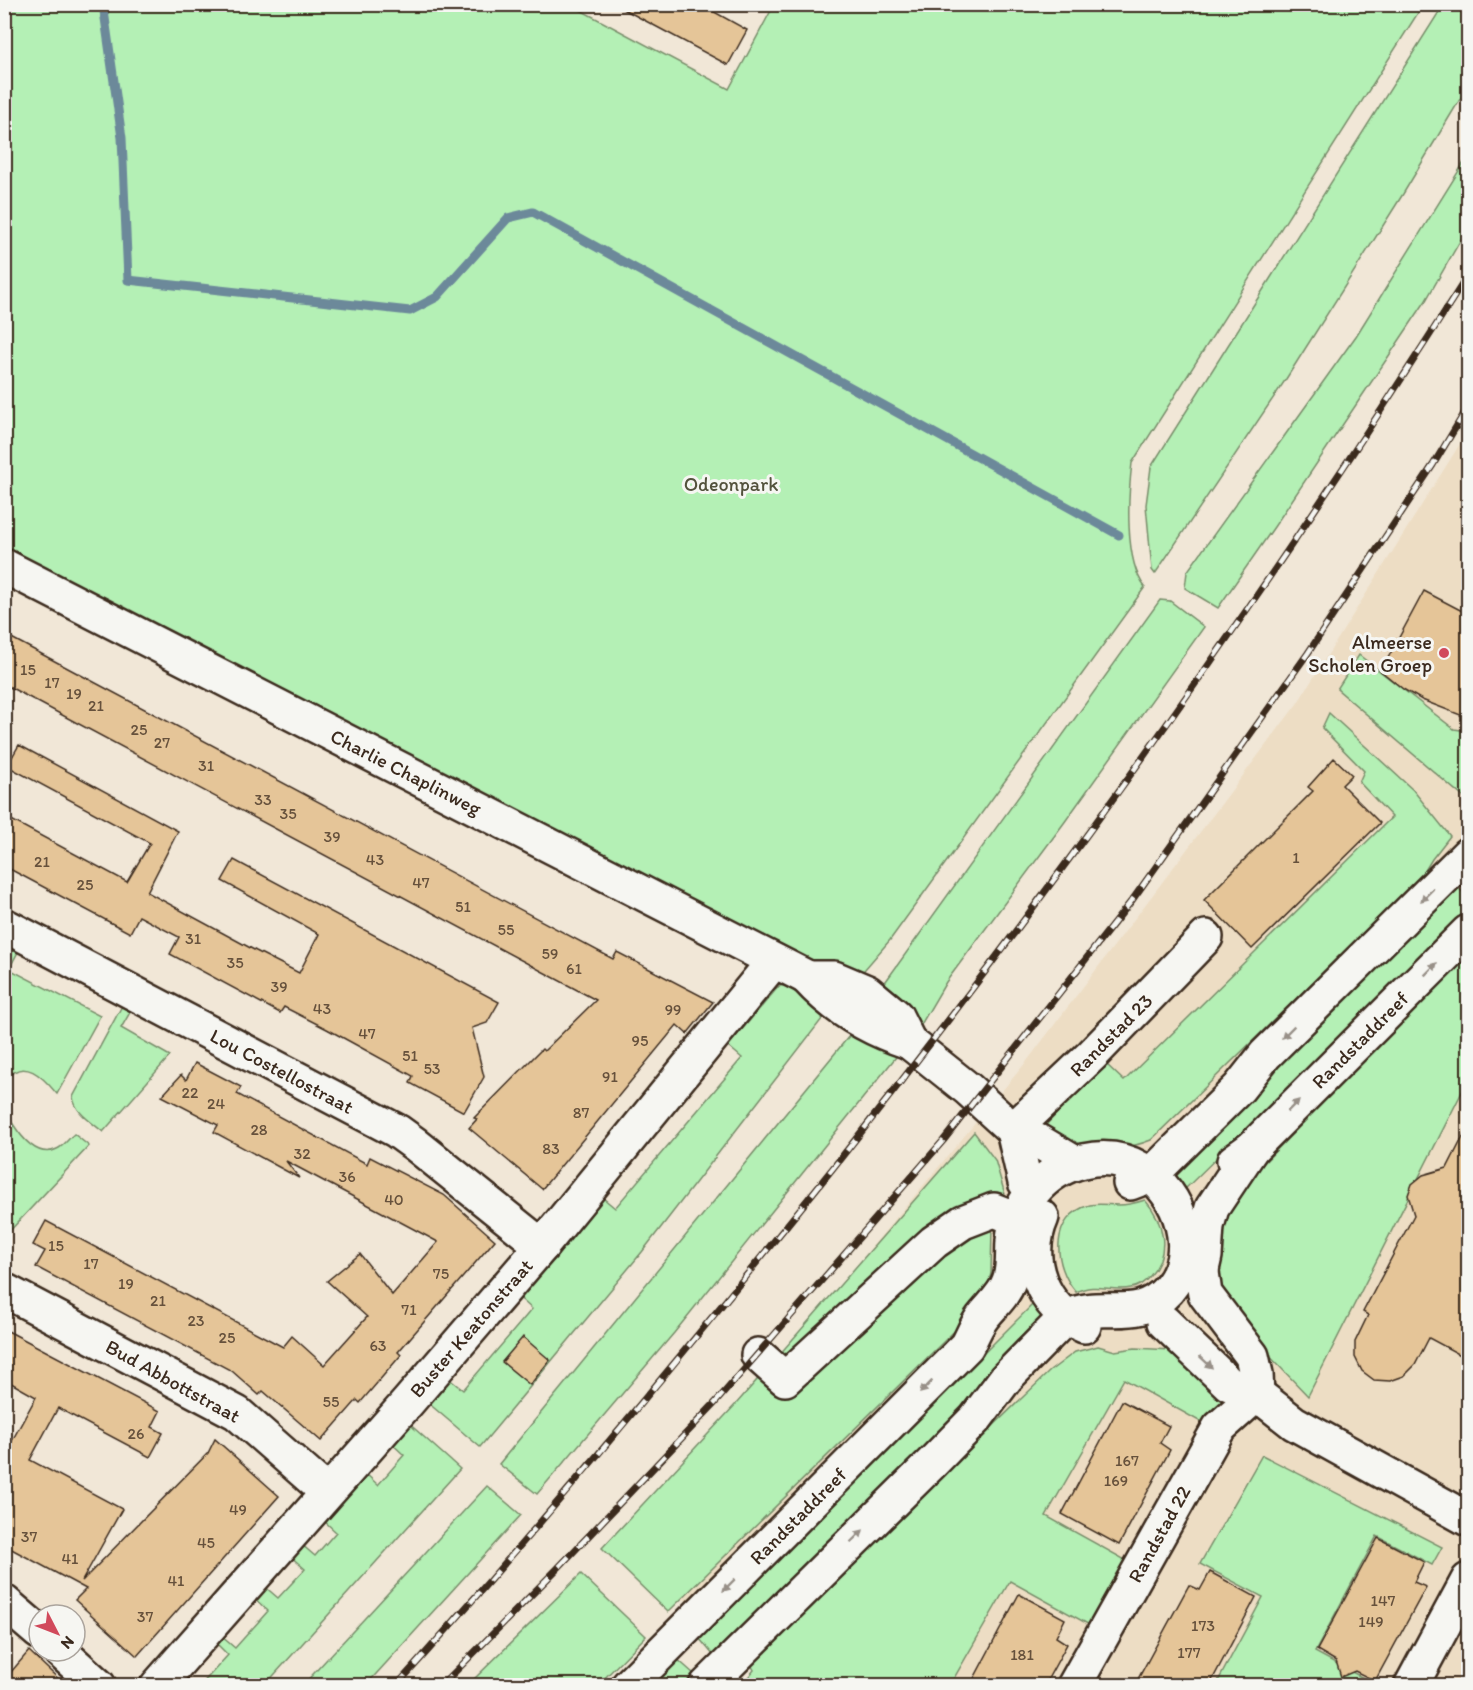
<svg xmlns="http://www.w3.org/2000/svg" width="1473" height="1690" font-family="Itim,sans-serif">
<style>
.built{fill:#edddc4}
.green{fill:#b4f0b5;stroke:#788d6a;stroke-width:1.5}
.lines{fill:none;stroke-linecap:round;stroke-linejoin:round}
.stream{stroke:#6c899a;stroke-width:9}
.building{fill:#e5c598;stroke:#3b2a1e;stroke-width:1.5}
.minor-casing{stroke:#3b2a1e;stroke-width:38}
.major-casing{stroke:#3b2a1e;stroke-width:38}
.minor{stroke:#f6f6f2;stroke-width:33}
.major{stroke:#f6f6f2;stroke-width:33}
.rail-casing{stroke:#3b2a1e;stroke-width:7}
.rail{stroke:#f6f6f2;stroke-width:4.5;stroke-dasharray:14;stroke-linecap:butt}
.oneway{fill:#989088}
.poi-dot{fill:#d1495b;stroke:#f6f6f2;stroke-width:2}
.labels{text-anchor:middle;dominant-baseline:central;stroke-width:6;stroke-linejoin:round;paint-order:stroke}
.number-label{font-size:16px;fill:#66513c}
.park-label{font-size:20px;fill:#53523c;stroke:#f6f6f2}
.poi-label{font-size:20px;fill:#3b2a1e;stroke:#f6f6f2;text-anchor:end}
.street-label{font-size:20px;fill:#3b2a1e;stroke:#f6f6f2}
</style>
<rect width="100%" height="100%" fill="#f1e7d7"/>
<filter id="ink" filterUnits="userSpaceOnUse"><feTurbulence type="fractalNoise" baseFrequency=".0167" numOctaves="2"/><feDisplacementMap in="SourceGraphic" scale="12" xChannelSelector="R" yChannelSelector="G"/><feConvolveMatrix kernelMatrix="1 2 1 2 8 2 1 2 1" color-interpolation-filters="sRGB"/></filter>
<g filter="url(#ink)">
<polygon class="built" points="1468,431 1468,1685 781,1685 623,1545 1027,1061 1297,704"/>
<g class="green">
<polygon points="1444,4 1468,5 1468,86 1403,194 1286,379 1155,574 1152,570 1146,505 1151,467"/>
<path d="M4 5H571L729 89 774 5H1423L1132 463C1128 496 1124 561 1145 587L890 940 859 976 803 958 5 558Z"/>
<polygon points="1468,156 1468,227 1425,302 1274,527 1218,608 1185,588 1187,572 1356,336"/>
<polygon points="1160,600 1170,601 1204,627 1064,823 946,982 919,1028 881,988"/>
<polygon points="1359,655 1454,729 1468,731 1468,801 1337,689"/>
<path d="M1329 713 1413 790 1450 836 1432 859 1421 877 1151 1140C1129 1149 1097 1153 1075 1144 1065 1139 1055 1131 1046 1125L1105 1063 1124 1081 1392 817 1359 782 1364 771 1322 728Z"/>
<polygon points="1456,885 1468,898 1468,911 1180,1194 1163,1173"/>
<path d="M10 948 18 952 9 969 100 1016 57 1094C43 1077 24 1056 5 1080L4 959Z"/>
<polygon points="1468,953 1468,1080 1308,1396 1257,1343 1218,1294 1213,1269 1227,1201"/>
<polygon points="795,985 829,1010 642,1252 480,1447 427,1402 448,1378 463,1390 532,1309 513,1292 597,1193 615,1208 742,1058 728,1046 779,986"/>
<path d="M123 1004 132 1009 121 1028 170 1056 103 1132C92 1122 75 1113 73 1097Z"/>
<polygon points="854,1030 900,1052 674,1333 537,1494 499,1464"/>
<path d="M5 1108C8 1112 9 1119 13 1124 22 1138 38 1159 57 1149 64 1146 68 1139 74 1134L89 1146 5 1236Z"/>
<polygon points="974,1132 995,1160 1006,1198 992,1228 991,1273 985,1301 668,1612 602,1548 736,1404"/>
<path d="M1145 1200C1164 1221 1171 1253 1150 1276 1145 1282 1139 1287 1131 1288 1111 1292 1095 1282 1076 1292 1053 1266 1049 1216 1090 1205 1100 1203 1108 1205 1118 1205 1127 1205 1136 1203 1145 1200Z"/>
<polygon points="1037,1300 1053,1320 714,1656 699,1638"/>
<polygon points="1098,1346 1115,1351 1135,1348 1171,1350 1227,1396 1208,1426 1124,1379 1046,1516 1129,1562 1095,1628 1010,1581 950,1685 741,1686 754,1670 749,1661 1050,1371 1075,1352"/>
<polygon points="406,1421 460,1469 265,1685 200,1686 228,1655 215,1642 221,1636 235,1648 268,1611 253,1597 263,1585 278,1598 305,1569 290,1556 301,1544 315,1556 336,1532 322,1519 364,1472 378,1485 404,1455 388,1440"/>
<polygon points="1262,1455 1442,1547 1432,1565 1377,1536 1315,1652 1376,1685 1216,1685 1263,1597 1200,1564"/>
<polygon points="487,1486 521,1515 366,1685 303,1685"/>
<polygon points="581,1574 646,1636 598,1685 468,1685"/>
<polygon points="676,1658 694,1674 683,1685 649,1686"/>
</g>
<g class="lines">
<polyline class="stream" points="103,4 122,138 128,280 410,311 437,297 508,218 533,212 1119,535"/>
</g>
<g class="building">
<polygon points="614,4 700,4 747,30 728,65"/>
<polygon points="1424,591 1468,614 1468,718 1422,700 1403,689 1381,671"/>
<polygon points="4,634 613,959 617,952 713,1002 687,1034 677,1025 542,1189 469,1128 477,1119 474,1118 534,1057 542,1049 544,1051 596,1000 4,684"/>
<polygon points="19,745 178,831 147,892 256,951 299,973 319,934 222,881 234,860 499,1002 487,1023 472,1028 484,1077 464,1112 410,1083 413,1076 327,1029 284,1007 280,1013 170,954 179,937 139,916 130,933 4,866 4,816 127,882 150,843 7,766"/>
<polygon points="1334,758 1352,775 1342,785 1380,823 1252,949 1204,900 1313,791 1308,787"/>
<polygon points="195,1063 241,1087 237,1094 367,1164 370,1157 444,1195 495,1240 398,1352 401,1355 360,1403 357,1400 321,1441 263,1391 259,1395 232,1371 36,1267 45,1251 33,1245 46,1221 283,1347 292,1336 324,1365 367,1317 327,1281 360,1254 392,1295 438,1242 286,1161 299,1178 214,1132 218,1125 162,1096 181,1075 186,1080"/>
<polygon points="1468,1127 1468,1359 1429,1338 1415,1365 1404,1376 1390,1381 1374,1380 1362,1371 1355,1357 1355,1342 1368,1315 1363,1312 1414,1215 1408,1195 1412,1184 1423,1175 1447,1168"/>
<polygon points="4,1329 160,1411 152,1427 163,1433 150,1457 58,1408 30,1460 122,1509 82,1581 208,1453 215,1439 279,1496 137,1656 75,1600 86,1589 4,1545 4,1446 8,1448 36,1397 4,1379"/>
<polygon points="523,1337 550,1360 530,1385 502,1362"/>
<polygon points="1122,1401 1169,1426 1160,1443 1170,1450 1119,1545 1062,1514"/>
<polygon points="1378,1538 1424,1562 1414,1582 1426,1587 1375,1681 1355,1671 1341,1677 1336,1661 1317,1650"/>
<polygon points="1210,1572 1256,1597 1209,1686 1150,1686 1138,1679 1189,1585 1200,1590"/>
<polygon points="1019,1594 1065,1619 1056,1637 1067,1644 1044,1686 970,1686"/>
<polygon points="29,1651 66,1686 4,1686 4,1680"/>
</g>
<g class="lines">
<g class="minor-casing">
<g id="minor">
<polyline points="4,566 812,980"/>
<polyline points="4,925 397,1131 415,1144 542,1246"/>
<path d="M807 978H834L867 992 896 1016 909 1042C869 1029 835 1009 807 978Z"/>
<polyline points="909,1042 968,1089 1013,1130 1038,1141 1075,1163"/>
<polyline points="1013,1130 1092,1055 1206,937"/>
<polyline points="1013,1130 1025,1182 1032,1192"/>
<polyline points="1202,1272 1205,1294 1252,1356 1256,1374 1257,1394"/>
<polyline points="4,1290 237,1413 327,1492"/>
<polyline points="1164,1322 1229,1384 1257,1394 1294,1423 1468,1519"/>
<polyline points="758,1355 785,1379 934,1242 963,1222 994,1210 1017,1219"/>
<polyline points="4,1602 39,1632"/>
<polyline points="60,1651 99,1686"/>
<polyline points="157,1686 408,1402 542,1246 774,961"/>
<polyline points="1074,1686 1219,1428 1257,1394"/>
<polyline points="1411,1686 1468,1580"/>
</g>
</g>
<g class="major-casing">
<g id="major">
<polyline points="1234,1161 1252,1148 1468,932"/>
<polyline points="1130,1183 1151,1175 1158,1168 1239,1088 1265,1055 1468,854"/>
<path d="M1042 1217C1024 1258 1041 1309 1084 1326"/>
<polyline points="1201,1274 1205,1256 1207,1226 1212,1208 1252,1148"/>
<path d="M628 1686 967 1346C972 1337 976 1326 982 1318 991 1306 1004 1296 1009 1281 1014 1268 1012 1254 1013 1241 1014 1222 1022 1205 1034 1191 1059 1161 1106 1148 1141 1169 1181 1192 1201 1253 1168 1290 1137 1325 1102 1299 1066 1317L1006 1378 976 1418 933 1462 706 1686"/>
</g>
</g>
<use href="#minor" class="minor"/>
<use href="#major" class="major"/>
<g class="rail-casing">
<g id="rail">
<path d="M396 1686C548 1518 692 1344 833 1168 1060 882 1273 584 1468 275"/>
<polyline points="441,1686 558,1568 715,1403 943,1141 1133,899 1308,653 1433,465 1468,407"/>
</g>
</g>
<use href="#rail" class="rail"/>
</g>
<defs><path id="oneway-solid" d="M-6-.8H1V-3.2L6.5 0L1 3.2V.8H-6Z" transform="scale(1.5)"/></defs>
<g class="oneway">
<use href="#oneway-solid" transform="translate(1427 895) rotate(135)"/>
<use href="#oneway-solid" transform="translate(1431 969) rotate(-45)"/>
<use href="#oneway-solid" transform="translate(1288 1032) rotate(135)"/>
<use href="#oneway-solid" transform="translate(1293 1106) rotate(-45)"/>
<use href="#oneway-solid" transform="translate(1206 1362) rotate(43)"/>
<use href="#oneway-solid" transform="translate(926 1387) rotate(135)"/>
<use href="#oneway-solid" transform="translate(857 1536) rotate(-44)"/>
<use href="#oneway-solid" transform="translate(729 1585) rotate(135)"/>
</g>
</g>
<circle class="poi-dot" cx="1444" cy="653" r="6"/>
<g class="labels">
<g class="number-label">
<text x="28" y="669">15</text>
<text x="52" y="682">17</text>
<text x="74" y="693">19</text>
<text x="96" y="705">21</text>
<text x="139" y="729">25</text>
<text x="162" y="742">27</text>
<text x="206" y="765">31</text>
<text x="263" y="799">33</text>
<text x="288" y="813">35</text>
<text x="332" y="836">39</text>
<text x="1296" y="857">1</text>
<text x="375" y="859">43</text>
<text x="42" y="861">21</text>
<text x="421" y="882">47</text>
<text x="85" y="884">25</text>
<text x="463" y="906">51</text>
<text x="506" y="929">55</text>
<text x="193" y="938">31</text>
<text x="550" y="953">59</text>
<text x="235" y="962">35</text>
<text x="574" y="968">61</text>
<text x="279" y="986">39</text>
<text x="322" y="1008">43</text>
<text x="673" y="1009">99</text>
<text x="367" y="1033">47</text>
<text x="640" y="1040">95</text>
<text x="410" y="1055">51</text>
<text x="432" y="1068">53</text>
<text x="610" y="1076">91</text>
<text x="190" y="1092">22</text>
<text x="216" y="1103">24</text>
<text x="581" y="1112">87</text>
<text x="259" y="1129">28</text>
<text x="551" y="1148">83</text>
<text x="302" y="1153">32</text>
<text x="347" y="1176">36</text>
<text x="394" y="1199">40</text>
<text x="56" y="1245">15</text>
<text x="91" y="1263">17</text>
<text x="441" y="1273">75</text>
<text x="126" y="1283">19</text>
<text x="158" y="1300">21</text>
<text x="409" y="1309">71</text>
<text x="196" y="1320">23</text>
<text x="227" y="1337">25</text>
<text x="378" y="1345">63</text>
<text x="331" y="1401">55</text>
<text x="136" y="1433">26</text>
<text x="1127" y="1460">167</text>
<text x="1116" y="1480">169</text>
<text x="238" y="1509">49</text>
<text x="29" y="1536">37</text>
<text x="206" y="1542">45</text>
<text x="70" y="1558">41</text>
<text x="176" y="1580">41</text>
<text x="1383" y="1600">147</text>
<text x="145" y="1616">37</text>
<text x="1371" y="1621">149</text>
<text x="1203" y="1625">173</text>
<text x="1189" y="1652">177</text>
<text x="1022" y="1654">181</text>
</g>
<g class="park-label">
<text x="731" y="484">Odeonpark</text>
</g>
<g class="poi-label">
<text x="1432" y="642">Almeerse<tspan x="1432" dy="23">Scholen Groep</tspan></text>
</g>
<g class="street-label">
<text transform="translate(406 772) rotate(27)">Charlie Chaplinweg</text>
<text transform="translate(1111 1035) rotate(-45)">Randstad 23</text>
<text transform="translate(1360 1040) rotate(-45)">Randstaddreef</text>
<text transform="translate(282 1071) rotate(28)">Lou Costellostraat</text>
<text transform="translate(471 1328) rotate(-49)">Buster Keatonstraat</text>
<text transform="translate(173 1381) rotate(29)">Bud Abbottstraat</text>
<text transform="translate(798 1516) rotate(-45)">Randstaddreef</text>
<text transform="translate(1159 1534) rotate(-61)">Randstad 22</text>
</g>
</g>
<rect width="1473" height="1690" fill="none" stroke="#f6f6f2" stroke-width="24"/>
<rect x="12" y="12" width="1449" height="1666" fill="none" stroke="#3b2a1e" stroke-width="2" filter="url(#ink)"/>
<g transform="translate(57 1633) rotate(132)"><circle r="28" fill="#f6f6f2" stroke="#aba49d" stroke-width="1.5"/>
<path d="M0-4.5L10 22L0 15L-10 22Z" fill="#d1495b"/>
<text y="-9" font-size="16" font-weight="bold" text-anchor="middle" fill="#3b2a1e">N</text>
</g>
</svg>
